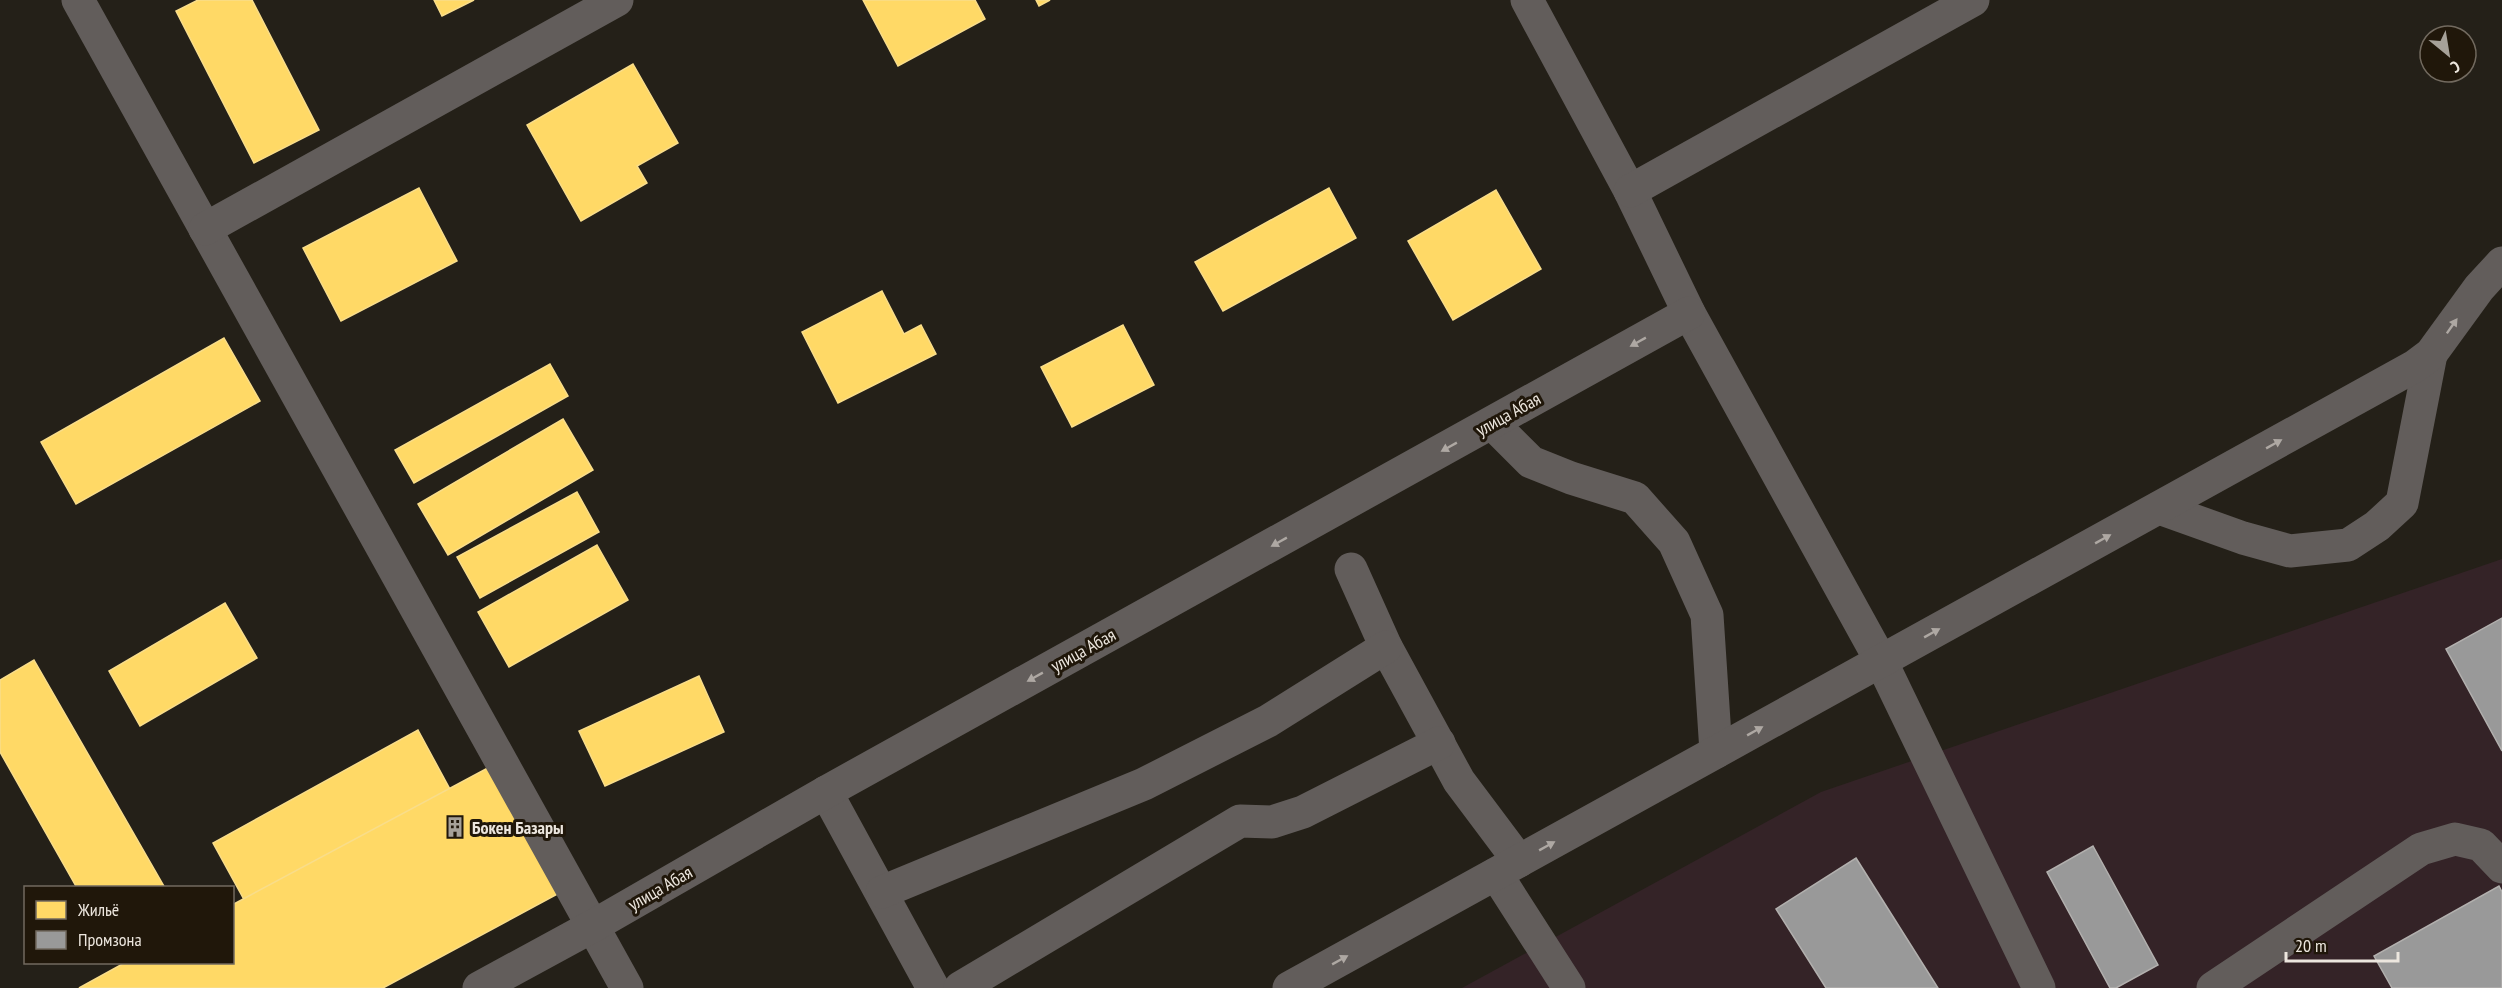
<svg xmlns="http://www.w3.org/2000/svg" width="2502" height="988" font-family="'PT Sans Narrow',sans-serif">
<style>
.industrial{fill:#342327}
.homes{fill:#ffd966;stroke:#f9dd8a;stroke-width:1.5}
.industry{fill:#999;stroke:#b2b0ae;stroke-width:1.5}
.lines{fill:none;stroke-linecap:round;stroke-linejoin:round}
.minor{stroke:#625d5b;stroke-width:33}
.oneway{fill:#aea8a3}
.labels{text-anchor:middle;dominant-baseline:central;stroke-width:6;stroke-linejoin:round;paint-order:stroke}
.street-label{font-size:18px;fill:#ece6de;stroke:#20170a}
.poi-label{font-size:18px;font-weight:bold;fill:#ece6de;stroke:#20170a;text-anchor:start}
</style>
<rect width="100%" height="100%" fill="#242018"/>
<polygon class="industrial" points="2502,559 2502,988 1462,988 1821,792"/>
<g class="homes">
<polygon points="198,0 252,0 319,130 254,163 176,11"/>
<polygon points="434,0 474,0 442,16"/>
<polygon points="863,0 975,0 985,19 898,66"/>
<polygon points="1036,0 1050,0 1039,6"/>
<polygon points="633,64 678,143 637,166 647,183 581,221 527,125"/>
<polygon points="419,188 457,261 341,321 303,248"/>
<polygon points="1329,188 1356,238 1223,311 1195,262"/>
<polygon points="1496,190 1541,269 1453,320 1408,241"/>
<polygon points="882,291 904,334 921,325 936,354 838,403 802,332"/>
<polygon points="1123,325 1154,385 1072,427 1041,367"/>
<polygon points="224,338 260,401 76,504 41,442"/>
<polygon points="550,364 568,396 414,483 395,450"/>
<polygon points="563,419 593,470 448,555 418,504"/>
<polygon points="577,492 599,532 480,598 457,557"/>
<polygon points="597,545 628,600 509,667 478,612"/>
<polygon points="225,603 257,658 140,726 109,671"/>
<polygon points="34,660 165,888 77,888 0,752 0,680"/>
<polygon points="699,676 724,732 605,786 579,731"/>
<polygon points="418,730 452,793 247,905 213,843"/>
<polygon points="497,763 565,890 383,988 79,988 126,962 232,962 232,905"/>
</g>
<g class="industry">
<polygon points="2502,618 2502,751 2446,649"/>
<polygon points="2093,846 2158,965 2116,988 2110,988 2047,872"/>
<polygon points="1856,858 1938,988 1826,988 1776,909"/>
<polygon points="2499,886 2502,892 2502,988 2392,988 2374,956"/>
</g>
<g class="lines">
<g class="minor">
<polyline points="78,0 627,988"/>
<polyline points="1527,0 1630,191 1689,313 1881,661 2039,988"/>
<polyline points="1630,191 1973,0"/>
<polyline points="205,229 617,0"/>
<polyline points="1492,423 1531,462 1571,478 1635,498 1674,542 1707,615 1716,752"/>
<polyline points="2159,508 2243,538 2290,551 2348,545 2377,526 2402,503 2431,354"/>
<polyline points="1351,569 1386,647 1459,781 1519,861"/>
<polyline points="826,792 933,988"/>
<polyline points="1496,874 1569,988"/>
<polyline points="882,892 1144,784 1268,721 1386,647"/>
<polyline points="479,988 593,926 826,792 1689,313"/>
<polyline points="960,988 1240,821 1272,822 1303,812 1439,743"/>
<polyline points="1289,988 2415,366 2431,354 2479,288 2502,263"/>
<polyline points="2213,988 2421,849 2455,839 2481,845 2502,867"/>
</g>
</g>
<defs><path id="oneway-solid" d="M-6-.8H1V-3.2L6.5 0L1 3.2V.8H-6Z" transform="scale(1.5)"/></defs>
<g class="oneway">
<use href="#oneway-solid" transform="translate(2452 326) rotate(-55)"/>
<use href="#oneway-solid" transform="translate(1638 342) rotate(151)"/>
<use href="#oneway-solid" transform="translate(2274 444) rotate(-29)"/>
<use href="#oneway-solid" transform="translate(1449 447) rotate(151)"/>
<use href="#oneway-solid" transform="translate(2103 539) rotate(-29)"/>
<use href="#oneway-solid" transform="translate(1279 542) rotate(151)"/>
<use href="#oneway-solid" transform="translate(1932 633) rotate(-29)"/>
<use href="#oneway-solid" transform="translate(1035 677) rotate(151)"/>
<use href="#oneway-solid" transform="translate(1755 731) rotate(-29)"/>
<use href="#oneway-solid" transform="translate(1547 846) rotate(-29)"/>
<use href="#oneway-solid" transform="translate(1340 960) rotate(-29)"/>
</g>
<defs>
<g id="building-bare" transform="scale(1.62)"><path d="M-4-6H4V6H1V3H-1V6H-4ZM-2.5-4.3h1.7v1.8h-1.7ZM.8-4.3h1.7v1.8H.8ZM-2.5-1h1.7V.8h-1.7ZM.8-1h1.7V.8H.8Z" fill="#a6a199" stroke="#20170a" stroke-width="2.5" paint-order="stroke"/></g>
</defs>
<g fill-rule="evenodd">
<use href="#building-bare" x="455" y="827"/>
</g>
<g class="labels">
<g class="street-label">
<text transform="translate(1508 414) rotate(-29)">улица Абая</text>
<text transform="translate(1083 650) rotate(-29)">улица Абая</text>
<text transform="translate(660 888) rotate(-30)">улица Абая</text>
</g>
<g class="poi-label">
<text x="472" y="827">Бокен Базары</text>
</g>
</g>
<rect x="24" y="886" width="210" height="78" fill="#20170a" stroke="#726a5f" stroke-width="1.5"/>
<rect x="36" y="901" width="30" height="18" fill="#ffd966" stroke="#726a5f" stroke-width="1.5"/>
<text x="78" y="916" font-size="18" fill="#ece6de">Жильё</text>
<rect x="36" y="931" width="30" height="18" fill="#999999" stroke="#726a5f" stroke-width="1.5"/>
<text x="78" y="946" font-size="18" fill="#ece6de">Промзона</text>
<g transform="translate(2448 54) rotate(150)"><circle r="28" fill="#20170a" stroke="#726a5f" stroke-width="1.5"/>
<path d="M0-4.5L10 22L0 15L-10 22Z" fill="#a6a199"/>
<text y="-9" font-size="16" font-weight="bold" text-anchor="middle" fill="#ece6de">С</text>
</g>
<path d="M2286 952v9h112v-9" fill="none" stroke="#ece6de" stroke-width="3"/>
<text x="2295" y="952" font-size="18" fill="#ece6de" stroke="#20170a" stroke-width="4.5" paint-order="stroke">20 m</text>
</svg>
